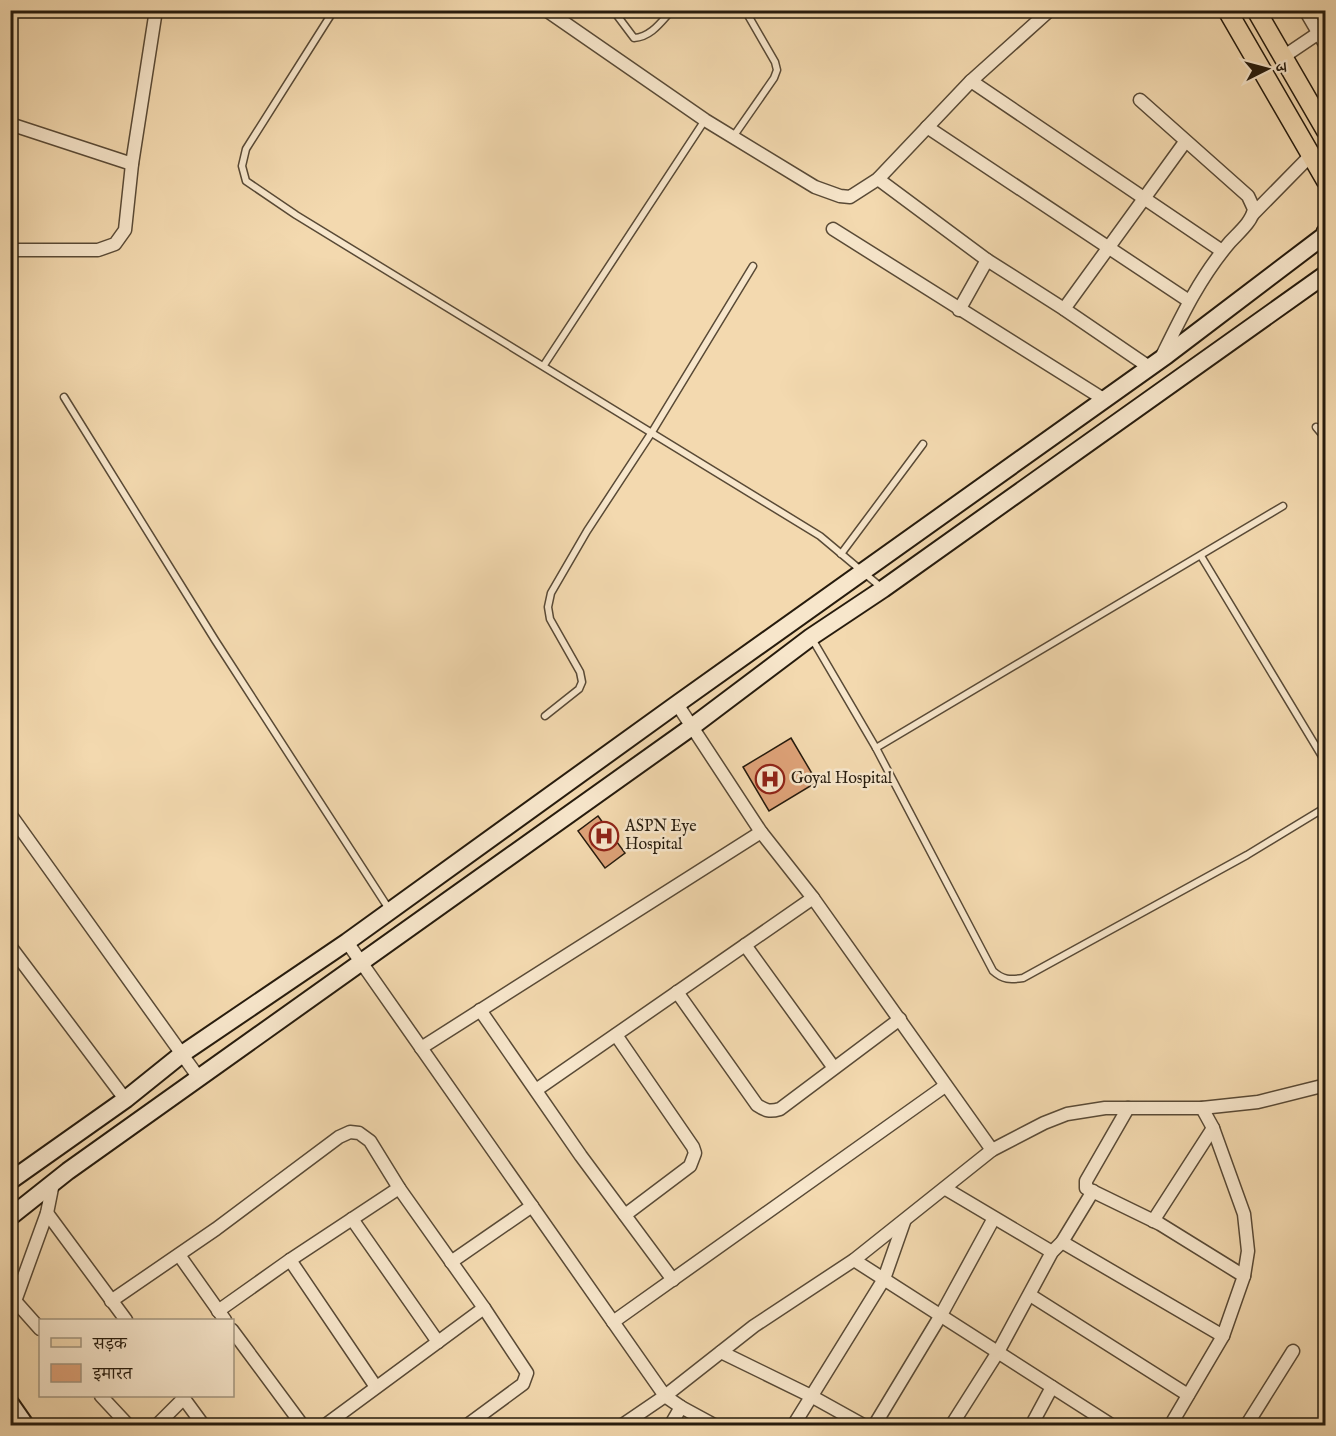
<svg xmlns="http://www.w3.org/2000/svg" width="1336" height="1436" font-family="'IM FELL English','Noto Serif Devanagari',serif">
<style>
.building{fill:#dea278;stroke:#261b0d;stroke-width:1.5}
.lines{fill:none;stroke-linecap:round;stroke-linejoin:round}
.service-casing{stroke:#594a36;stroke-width:9}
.minor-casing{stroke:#594a36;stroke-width:15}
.secondary-casing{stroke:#261b0d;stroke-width:20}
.primary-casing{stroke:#261b0d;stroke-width:21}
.service{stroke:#f7e6cb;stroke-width:6}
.minor{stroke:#f7e6cb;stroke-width:12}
.secondary{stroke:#f7e6cb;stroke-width:16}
.primary{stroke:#f3d9af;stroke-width:18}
.labels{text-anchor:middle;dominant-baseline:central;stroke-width:5;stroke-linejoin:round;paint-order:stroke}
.poi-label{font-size:16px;fill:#261b0d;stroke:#f7e6cb;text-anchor:start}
</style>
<rect width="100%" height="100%" fill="#f3d9af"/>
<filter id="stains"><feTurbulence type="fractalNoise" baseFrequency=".00333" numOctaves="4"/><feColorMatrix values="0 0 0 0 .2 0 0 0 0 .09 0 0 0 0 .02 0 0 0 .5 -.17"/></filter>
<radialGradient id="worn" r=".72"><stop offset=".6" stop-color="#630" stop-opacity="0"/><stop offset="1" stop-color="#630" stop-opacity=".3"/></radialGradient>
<g class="building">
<polygon points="791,738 817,782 769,811 743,767"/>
<polygon points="598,816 625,853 605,868 578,831"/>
</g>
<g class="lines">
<g class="service-casing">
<g id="service">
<polyline points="334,10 246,149 242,166 246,181 296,215 820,536 882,588"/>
<path d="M613 10 634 38C651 37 661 22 672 10"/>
<polyline points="733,137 774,78 777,70 775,62 745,10"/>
<polyline points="544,365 705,120"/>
<polyline points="64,397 215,640 389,909"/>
<polyline points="1316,427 1326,439"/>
<polyline points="841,554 923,444"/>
<polyline points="1201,556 1326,763"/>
<polyline points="811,637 876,748 1283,506"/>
<polyline points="545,716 579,689 582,682 580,672 550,619 548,607 551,593 587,531 652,432 753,266"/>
<path d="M876 748 993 971C1003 980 1010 980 1023 978L1247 855 1326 807"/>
</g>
</g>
<g class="minor-casing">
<g id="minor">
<polyline points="546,10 705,120 815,187 840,196 850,197 878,179 971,81 1050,10"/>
<polyline points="1305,10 1326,46"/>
<polyline points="1283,57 1326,28"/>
<polyline points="971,81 1222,251"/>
<path d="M1140 100 1248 196 1254 209C1252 222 1238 233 1230 242 1200 277 1181 317 1161 358"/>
<polyline points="10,124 132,164"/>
<polyline points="927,127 1189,301"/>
<polyline points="878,179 987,260 1064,309 1149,367"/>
<polyline points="1253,214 1311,155"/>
<polyline points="833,229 1105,400"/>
<polyline points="10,250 98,250 115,244 125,230 132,164 156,10"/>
<polyline points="1064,309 1185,142"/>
<polyline points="959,310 987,260"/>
<polyline points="677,704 761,832 813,898 992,1150"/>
<polyline points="10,814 199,1078"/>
<polyline points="347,942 665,1396 681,1407 716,1426"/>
<polyline points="745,945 834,1068"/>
<polyline points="10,946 125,1099"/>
<path d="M677 992 757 1105C766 1111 770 1112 780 1109L900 1019"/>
<polyline points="480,1010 581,1156 673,1280"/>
<polyline points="616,1035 693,1147 695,1153 690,1166 625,1215"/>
<polyline points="421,1048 761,832"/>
<polyline points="536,1090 813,898"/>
<polyline points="1128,1108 1086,1181 1086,1188 1160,1224 1244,1276"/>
<polyline points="946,1189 1052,1252"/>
<polyline points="47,1213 126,1320"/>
<polyline points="352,1219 438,1342"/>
<polyline points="1153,1221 1213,1128"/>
<polyline points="1062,1242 1223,1336"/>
<polyline points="179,1255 225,1320"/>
<polyline points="290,1260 376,1387"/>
<polyline points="854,1260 1113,1426"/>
<polyline points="451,1262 532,1206"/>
<polyline points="1030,1295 1188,1395"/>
<polyline points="111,1301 216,1229 339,1137 350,1132 359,1133 370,1141 399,1188 484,1308 527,1373 523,1384 466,1426"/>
<polyline points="16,1302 40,1329"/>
<polyline points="218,1311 290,1260 399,1188"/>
<polyline points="10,1315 47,1213 53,1183"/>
<polyline points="613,1322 945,1086"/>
<polyline points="232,1330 303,1426"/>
<polyline points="721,1352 811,1396 865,1426"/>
<polyline points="101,1396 129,1426"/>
<polyline points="182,1396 204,1426"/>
<polyline points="156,1426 184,1398"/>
<polyline points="324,1426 484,1308"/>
<polyline points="621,1426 665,1396 754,1326 854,1260 992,1150 1044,1123 1067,1114 1105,1108 1202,1108 1258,1102 1326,1085"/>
<polyline points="670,1426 681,1407"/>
<polyline points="793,1426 884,1279 904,1222"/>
<polyline points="874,1426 941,1315 994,1218"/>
<polyline points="951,1426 998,1352 1052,1252 1062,1242 1093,1191"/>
<polyline points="1031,1426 1052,1387"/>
<polyline points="1170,1426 1223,1336 1244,1276 1248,1251 1244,1214 1213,1128 1202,1108"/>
<polyline points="1246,1426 1293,1351"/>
</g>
</g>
<g class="secondary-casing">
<g id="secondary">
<polyline points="10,1181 126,1099 182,1054 347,942 677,704 1167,355 1325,235"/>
<polyline points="10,1217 68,1171 693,726 811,637 883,589 1326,274"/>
<polyline points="10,1403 26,1426"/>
</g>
</g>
<g class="primary-casing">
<g id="primary">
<polyline points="1227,10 1326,181"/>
<polyline points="1256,10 1326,131"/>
<polyline points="1326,232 1326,237"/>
</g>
</g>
<use href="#service" class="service"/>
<use href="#minor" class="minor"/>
<use href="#secondary" class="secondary"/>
<use href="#primary" class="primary"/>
</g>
<defs>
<g id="hospital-ring" transform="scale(1.5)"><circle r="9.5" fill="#f7e6cb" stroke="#8f2418" stroke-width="1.5"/><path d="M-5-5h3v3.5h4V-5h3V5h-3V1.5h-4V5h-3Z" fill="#8f2418"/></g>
</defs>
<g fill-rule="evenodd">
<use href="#hospital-ring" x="770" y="779"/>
<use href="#hospital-ring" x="604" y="836"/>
</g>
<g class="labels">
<g class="poi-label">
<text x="791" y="779">Goyal Hospital</text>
<text x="625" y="827">ASPN Eye<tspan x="625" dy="18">Hospital</tspan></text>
</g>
</g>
<rect width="1336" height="1436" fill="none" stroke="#f3d9af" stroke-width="36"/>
<rect x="12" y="12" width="1312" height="1412" fill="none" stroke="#261b0d" stroke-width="3"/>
<rect x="18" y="18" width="1300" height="1400" fill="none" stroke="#261b0d" stroke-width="1.5"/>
<rect x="39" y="1319" width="195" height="78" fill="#f7e6cb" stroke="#a3957f" stroke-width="1.5"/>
<rect x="51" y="1338" width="30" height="9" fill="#f3d9af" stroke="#a3957f" stroke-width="1.5"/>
<text x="93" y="1349" font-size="18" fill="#261b0d">सड़क</text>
<rect x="51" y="1364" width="30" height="18" fill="#dea278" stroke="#a3957f" stroke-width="1.5"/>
<text x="93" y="1379" font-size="18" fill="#261b0d">इमारत</text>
<g transform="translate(1267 69) rotate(84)" stroke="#f7e6cb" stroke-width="4.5" paint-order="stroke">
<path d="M0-4.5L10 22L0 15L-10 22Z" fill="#261b0d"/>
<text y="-9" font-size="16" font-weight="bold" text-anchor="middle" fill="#261b0d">उ</text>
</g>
<rect width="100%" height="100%" filter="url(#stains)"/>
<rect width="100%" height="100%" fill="url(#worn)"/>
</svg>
